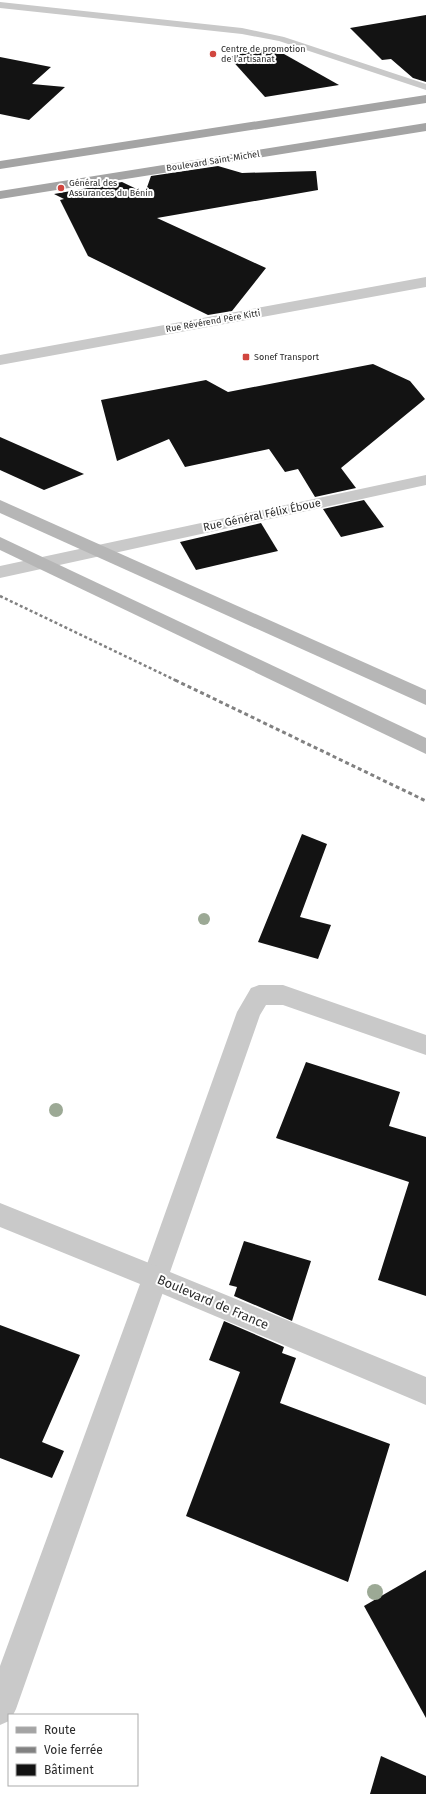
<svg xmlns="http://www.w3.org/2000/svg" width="426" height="1794" font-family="'Fira Sans',sans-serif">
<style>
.building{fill:#131313}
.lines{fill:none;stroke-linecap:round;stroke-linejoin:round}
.service{fill:#c9c9c9;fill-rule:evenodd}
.minor{fill:#c9c9c9;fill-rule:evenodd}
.tertiary{fill:#c9c9c9;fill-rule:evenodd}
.secondary{fill:#b6b6b6;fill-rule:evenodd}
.primary{fill:#a4a4a4;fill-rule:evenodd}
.rail-far1{stroke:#818181;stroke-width:2.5;stroke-dasharray:3 2.5;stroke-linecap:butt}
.rail{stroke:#818181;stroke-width:3;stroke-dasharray:4 3;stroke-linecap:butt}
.tree{fill:#9ca995}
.poi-dot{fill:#d1463f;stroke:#fff;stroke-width:1.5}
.labels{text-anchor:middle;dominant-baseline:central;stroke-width:4;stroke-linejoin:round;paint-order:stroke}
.far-poi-label{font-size:9px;fill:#2c2c2c;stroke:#fff;text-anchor:start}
.far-street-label{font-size:9px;fill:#2c2c2c;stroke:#fff}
.street-label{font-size:11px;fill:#2c2c2c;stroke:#fff}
.near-street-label{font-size:13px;fill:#2c2c2c;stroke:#fff}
</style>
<rect width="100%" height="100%" fill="#fff"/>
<g class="building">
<polygon points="426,15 426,82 413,78 391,59 382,60 350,28"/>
<polygon points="260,49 284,54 339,85 265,97 229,57"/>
<polygon points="0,57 51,67 32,84 65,87 29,120 0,114"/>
<polygon points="218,166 242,173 316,171 318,190 157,218 266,268 232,311 208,315 88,256 60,200 64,199 54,194 122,182 145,193 151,176"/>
<polygon points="373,364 410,381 425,399 341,468 356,488 315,497 298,469 285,472 269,449 185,467 169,439 117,461 101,400 206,380 228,392"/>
<polygon points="0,437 84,474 44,490 0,470"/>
<polygon points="364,500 384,527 341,537 323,509"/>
<polygon points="261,523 278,551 196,570 180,542"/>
<polygon points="302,834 327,844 300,917 331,925 318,959 258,942"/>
<polygon points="306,1062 400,1092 389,1126 426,1137 426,1296 378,1280 409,1182 276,1138"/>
<polygon points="244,1241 311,1261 292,1321 234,1296 237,1287 229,1285"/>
<polygon points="224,1321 284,1347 282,1353 296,1358 280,1403 390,1444 348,1582 186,1516 240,1372 209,1360"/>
<polygon points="0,1325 80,1355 42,1442 64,1451 52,1478 0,1458"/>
<polygon points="426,1570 426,1718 364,1606"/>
<polygon points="381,1756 426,1776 426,1794 370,1794"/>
</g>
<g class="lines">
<polygon class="service" points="0,2 242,28 284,37 426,84 426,90 279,41 242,34 0,8"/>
<g class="minor">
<polygon points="426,277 426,287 0,365 0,355"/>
<polygon points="426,475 426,485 0,578 0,566"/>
<polygon points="259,985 283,985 426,1035 426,1055 283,1005 266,1005 260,1015 170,1272 426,1377 426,1405 146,1287 142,1278 237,1012 251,988"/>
</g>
<polygon class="tertiary" points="0,1203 164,1269 168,1278 16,1709 13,1715 9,1715 9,1721 0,1725 0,1666 140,1284 0,1227"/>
<g class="secondary">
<polygon points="0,500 426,690 426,705 0,513"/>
<polygon points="0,537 426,738 426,754 0,550"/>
</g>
<g class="primary">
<polygon points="426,95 426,103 0,169 0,161"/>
<polygon points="426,123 426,131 0,199 0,191"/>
</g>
<polyline class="rail-far1" points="0,596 177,681"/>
<polyline class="rail" points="175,680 426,801"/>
</g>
<g class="tree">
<circle cx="204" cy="919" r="6"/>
<circle cx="56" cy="1110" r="7"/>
<circle cx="375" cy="1592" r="8"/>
</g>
<g class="poi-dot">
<circle cx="213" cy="54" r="4"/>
<circle cx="61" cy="188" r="4"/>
<rect x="242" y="353" width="8" height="8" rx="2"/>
</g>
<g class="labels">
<g class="far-poi-label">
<text x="221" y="49">Centre de promotion<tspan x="221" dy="10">de l’artisanat</tspan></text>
<text x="69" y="183">Général des<tspan x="69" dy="10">Assurances du Bénin</tspan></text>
<text x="254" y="357">Sonef Transport</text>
</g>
<g class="far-street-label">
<text transform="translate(213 161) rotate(-9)">Boulevard Saint-Michel</text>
<text transform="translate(213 321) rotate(-10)">Rue Révérend Père Kitti</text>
</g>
<g class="street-label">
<text transform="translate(262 515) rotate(-12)">Rue Général Félix Éboue</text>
</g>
<g class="near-street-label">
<text transform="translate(213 1302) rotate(23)">Boulevard de France</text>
</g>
</g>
<rect x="8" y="1714" width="130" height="72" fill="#ffffff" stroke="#ababab"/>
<rect x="16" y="1727" width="20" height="6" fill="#a4a4a4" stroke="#ababab"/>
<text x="44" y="1734" font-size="12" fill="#2c2c2c">Route</text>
<rect x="16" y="1747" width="20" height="6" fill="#818181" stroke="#ababab"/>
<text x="44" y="1754" font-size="12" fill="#2c2c2c">Voie ferrée</text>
<rect x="16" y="1764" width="20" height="12" fill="#131313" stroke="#ababab"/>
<text x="44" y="1774" font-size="12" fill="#2c2c2c">Bâtiment</text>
</svg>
